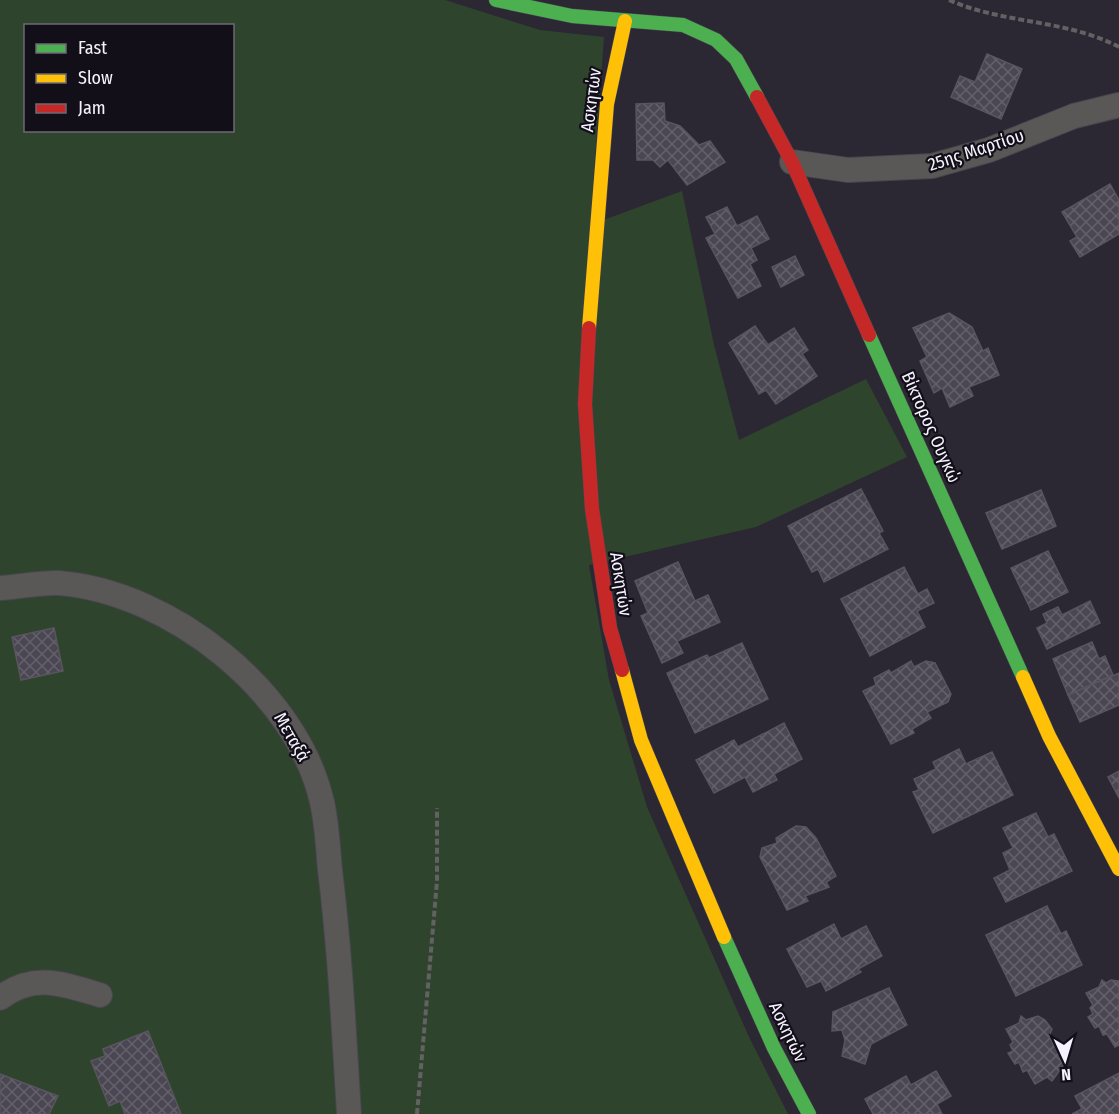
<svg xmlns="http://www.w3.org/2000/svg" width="1119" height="1114" font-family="'Fira Sans Condensed',sans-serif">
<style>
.grass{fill:#2f442d;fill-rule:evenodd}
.building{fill:url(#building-cross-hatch);stroke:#58555f;stroke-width:1.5}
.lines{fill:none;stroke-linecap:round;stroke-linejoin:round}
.street-casing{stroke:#48454f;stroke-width:26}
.fast-casing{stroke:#48454f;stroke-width:15}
.slow-casing{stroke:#48454f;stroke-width:15}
.jam-casing{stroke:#48454f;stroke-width:15}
.path{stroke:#636163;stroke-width:4;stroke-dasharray:6 3;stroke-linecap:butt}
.street{stroke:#595856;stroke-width:24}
.fast{stroke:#4caf50;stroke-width:14}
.slow{stroke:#ffc107;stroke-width:14}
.jam{stroke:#c62828;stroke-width:14}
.labels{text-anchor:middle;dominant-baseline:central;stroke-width:4.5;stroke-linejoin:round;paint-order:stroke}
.street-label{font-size:18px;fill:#f5f2ff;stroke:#120f18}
</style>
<defs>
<pattern id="building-cross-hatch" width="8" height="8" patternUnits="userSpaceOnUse" patternTransform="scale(1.5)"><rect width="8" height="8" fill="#4a4652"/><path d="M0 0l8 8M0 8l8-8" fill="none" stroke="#65616c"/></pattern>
</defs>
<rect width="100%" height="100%" fill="#2b2833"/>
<path class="grass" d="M0 0H445L540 30 604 37 590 225 682 191 714 345 739 440 866 379 907 457 756 527 589 565 609 680 647 807 749 1037 788 1114H0ZM26 26H232V130H26Z"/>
<g class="building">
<polygon points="987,54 1022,69 1001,119 951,97 960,76 975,82"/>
<polygon points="664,103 665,121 680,126 699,145 710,141 725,162 687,185 668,160 660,167 653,160 637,160 636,104"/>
<polygon points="1110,184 1119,200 1119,234 1080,257 1070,241 1077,237 1062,212"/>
<polygon points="727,207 737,226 757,216 769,239 751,248 757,260 750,264 761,286 738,298 706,238 715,234 706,217"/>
<polygon points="795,256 804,275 781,287 772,267"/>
<polygon points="949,313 972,327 983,351 988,348 999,375 969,387 973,396 950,407 942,388 934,393 920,361 927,357 913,328"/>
<polygon points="755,326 768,345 794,328 808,350 802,354 817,376 776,404 766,390 759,394 729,343"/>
<polygon points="861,489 883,531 879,533 888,549 824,582 818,569 812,572 788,526"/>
<polygon points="1041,490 1056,526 1002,549 986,513"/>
<polygon points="1048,551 1068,592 1031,610 1011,568"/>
<polygon points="678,562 695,601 708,595 720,622 677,641 683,653 662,663 641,616 648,613 635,581"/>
<polygon points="904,567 918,594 927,589 934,603 917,611 925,627 870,656 841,599"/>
<polygon points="1090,601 1100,623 1047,649 1037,628 1047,623 1043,614 1058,607 1062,615"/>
<polygon points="54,628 63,671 21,680 12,637"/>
<polygon points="1092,642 1099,659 1105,656 1113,675 1068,695 1053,659"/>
<polygon points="742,643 768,699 695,733 667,673 707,655 709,658"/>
<polygon points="911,661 914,667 926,661 935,663 951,694 948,702 927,712 931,718 912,729 914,733 891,744 863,691 876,685 874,678 889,670 891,673"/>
<polygon points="1119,673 1119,705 1080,722 1068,695"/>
<polygon points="784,723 802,759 774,774 777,780 753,792 745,777 714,793 696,760 734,740 738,747"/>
<polygon points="959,749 966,764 992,752 1013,795 933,833 913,792 919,790 914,779 936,769 933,762"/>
<polygon points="1119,771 1119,798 1108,777"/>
<polygon points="1036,813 1048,837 1054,834 1072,871 1006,902 994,878 1010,870 1003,853 1013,848 1003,828"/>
<polygon points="796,826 806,827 816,838 836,876 826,882 829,887 805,896 808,901 787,910 760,857 762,848 777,843 776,838"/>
<polygon points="1047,906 1061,934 1066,931 1082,965 1016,996 986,935"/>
<polygon points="834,924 841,939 866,926 882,956 858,969 861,972 826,991 821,981 807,987 787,949"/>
<polygon points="1102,980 1106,983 1111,980 1119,981 1119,1045 1115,1047 1107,1034 1103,1035 1099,1026 1095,1028 1088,1017 1093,1014 1090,1008 1093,1005 1086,993 1099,987"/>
<polygon points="889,988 907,1025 871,1044 865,1064 842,1056 845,1040 842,1030 832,1031 833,1012"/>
<polygon points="1021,1016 1026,1020 1038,1016 1045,1020 1052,1029 1049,1036 1054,1046 1064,1050 1065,1063 1052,1081 1047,1077 1035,1084 1027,1070 1023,1072 1019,1062 1015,1064 1008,1053 1013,1051 1010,1045 1013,1042 1006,1029 1019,1023"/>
<polygon points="148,1031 181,1114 125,1114 120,1101 109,1106 91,1061 105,1056 103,1049"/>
<polygon points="936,1071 951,1096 937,1104 942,1114 873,1114 865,1099 906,1076 911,1085"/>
<polygon points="1119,1073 1119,1114 1072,1114 1082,1109 1075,1096"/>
<polygon points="0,1074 58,1096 49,1114 0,1114"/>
</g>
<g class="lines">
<g class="street-casing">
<g id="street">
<polyline points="792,162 848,170 932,166 989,150 1074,116 1119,105"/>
<path d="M0 588C19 587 40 582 59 583 171 592 297 692 322 802 327 824 328 848 330 870 340 951 344 1033 349 1114"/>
<path d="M0 998C34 972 63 984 100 995"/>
</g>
</g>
<g class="fast-casing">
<g id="fast">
<polyline points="496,0 572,16 683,25 716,40 736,59 757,97"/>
<polyline points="869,335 1023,677"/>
<polyline points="724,937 774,1048 809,1114"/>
</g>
</g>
<g class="slow-casing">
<g id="slow">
<polyline points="589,328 607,104 625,21"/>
<polyline points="622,670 641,740 724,937"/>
<polyline points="1023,677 1049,736 1119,869"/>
</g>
</g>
<g class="jam-casing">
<g id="jam">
<polyline points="757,97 792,162 869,335"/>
<polyline points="589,328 585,404 592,509 610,628 622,670"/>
</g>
</g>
<g class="path">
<path d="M949 0C1003 24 1066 19 1119 47"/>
<polyline points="417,1114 437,881 437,808"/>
</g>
<use href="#street" class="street"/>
<use href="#fast" class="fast"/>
<use href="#slow" class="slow"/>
<use href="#jam" class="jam"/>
</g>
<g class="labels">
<g class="street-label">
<text transform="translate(591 100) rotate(-83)">Ασκητών</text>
<text transform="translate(976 150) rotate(-18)">25ης Μαρτίου</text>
<text transform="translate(931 427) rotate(66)">Βίκτορος Ουγκώ</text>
<text transform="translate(621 584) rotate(81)">Ασκητών</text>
<text transform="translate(292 737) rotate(60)">Μεταξά</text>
<text transform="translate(788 1032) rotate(64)">Ασκητών</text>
</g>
</g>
<rect x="24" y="24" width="210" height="108" fill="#120f18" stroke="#6d6a74" stroke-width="1.5"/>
<rect x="36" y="44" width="30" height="9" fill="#4caf50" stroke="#6d6a74" stroke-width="1.5"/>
<text x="78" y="54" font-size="18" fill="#f5f2ff">Fast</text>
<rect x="36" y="74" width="30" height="9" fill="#ffc107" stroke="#6d6a74" stroke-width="1.5"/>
<text x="78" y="84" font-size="18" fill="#f5f2ff">Slow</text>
<rect x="36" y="104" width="30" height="9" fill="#c62828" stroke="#6d6a74" stroke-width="1.5"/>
<text x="78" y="114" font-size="18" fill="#f5f2ff">Jam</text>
<g transform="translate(1065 1060) rotate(176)" stroke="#120f18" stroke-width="4.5" paint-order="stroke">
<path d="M0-4.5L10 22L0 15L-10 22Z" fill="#f5f2ff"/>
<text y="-9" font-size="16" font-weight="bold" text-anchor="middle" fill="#f5f2ff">N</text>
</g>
</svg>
